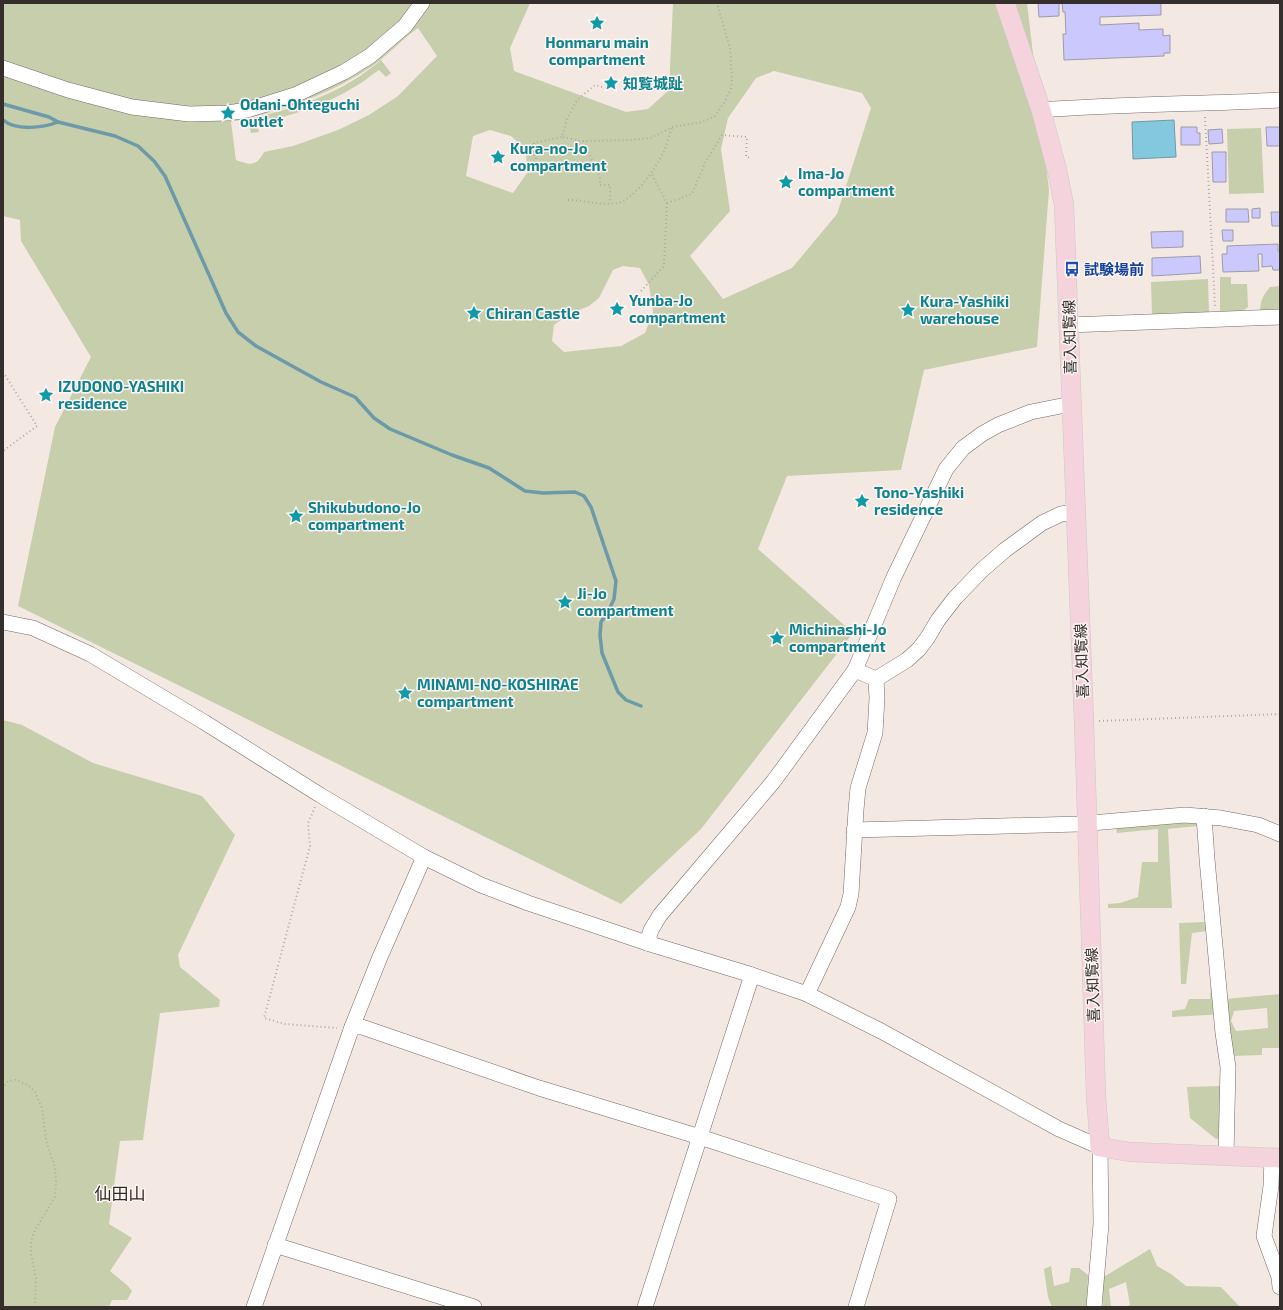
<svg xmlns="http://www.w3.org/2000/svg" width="1283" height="1310" font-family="'Exo 2','Noto Sans JP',sans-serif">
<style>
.green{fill:#c7ceac;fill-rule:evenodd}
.water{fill:#84c8dd;stroke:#6c9aa8}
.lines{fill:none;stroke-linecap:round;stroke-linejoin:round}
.stream{stroke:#6c9aa8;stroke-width:3.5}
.building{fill:#cbc8fe;stroke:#9d9ca7}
.minor-casing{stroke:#756a66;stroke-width:16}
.major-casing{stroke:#cac9c8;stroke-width:20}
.path{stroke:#b2a9a5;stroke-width:2;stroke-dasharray:1 3;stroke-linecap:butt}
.minor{stroke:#fff;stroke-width:15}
.major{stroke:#f5d3dc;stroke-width:19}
.labels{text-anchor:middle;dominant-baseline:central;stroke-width:3;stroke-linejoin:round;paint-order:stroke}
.culture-label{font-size:15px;font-weight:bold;fill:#0d838f;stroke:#fdf6f3;text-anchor:start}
.transit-label{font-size:15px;font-weight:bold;fill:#164399;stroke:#fdf6f3;text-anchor:start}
.street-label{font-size:15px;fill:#342f2d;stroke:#fdf6f3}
.quarter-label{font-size:17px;fill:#302723;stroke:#fdf6f3}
</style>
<rect width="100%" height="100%" fill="#f4e8e3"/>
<g class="green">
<path d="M3 3H530L510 48 514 71 626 112 648 109 669 90 673 3H1027L1049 190 1037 347 924 370 901 470 787 476 758 549 853 633 701 829 621 904 18 606 55 427 91 357 21 241 20 220 3 216ZM418 28 437 56 398 96 369 115 338 130 293 146 264 152C256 167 250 165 236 160L231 122C282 111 327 96 371 67 387 56 401 40 418 28ZM774 71 862 93 871 108 837 214 792 268 723 299 690 256 730 211 721 149 728 118 756 78ZM490 130 511 136 526 150 527 173 513 193 466 176 473 136ZM623 266 640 268 649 285 653 312 645 333 621 346 564 352 552 341 554 325 569 314 589 306 599 298 613 270Z"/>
<path d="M381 60 391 73 386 77 379 70C371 75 364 82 356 86 326 105 291 116 257 123L259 132 251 133 248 119C297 108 343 93 381 60Z"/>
<polygon points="1261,128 1264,193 1229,194 1227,129"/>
<path d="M1220 277H1231V284H1247L1248 307C1241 313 1228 316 1220 311Z"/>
<polygon points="1208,279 1209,314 1152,315 1151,282"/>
<path d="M1280 286V311L1260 312C1260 301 1263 295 1270 287Z"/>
<polygon points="3,720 22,725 93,763 202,796 235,835 178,955 180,967 220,1000 219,1007 160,1013 143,1140 120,1141 109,1224 132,1238 110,1271 127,1285 132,1291 127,1300 112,1300 109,1307 3,1307"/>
<polygon points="1198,822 1198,826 1168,829 1172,908 1108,908 1108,904 1120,903 1138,897 1142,862 1158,862 1158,829 1117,833 1116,828"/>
<polygon points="1206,922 1207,931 1192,933 1186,984 1181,984 1179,923"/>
<path d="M1212 967 1225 999 1280 994V1048H1262V1055L1231 1056 1225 1014 1172 1017V1011L1185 1009 1189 999H1210ZM1267 1008 1268 1028 1236 1031 1231 1021 1234 1011Z"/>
<polygon points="1222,1086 1221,1138 1216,1139 1190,1118 1187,1087"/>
<polygon points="1150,1249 1157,1266 1171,1274 1186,1286 1221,1287 1240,1307 1124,1307 1130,1305 1126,1282 1109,1289 1111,1307 1103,1307 1102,1278"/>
<polygon points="1051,1266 1054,1286 1069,1282 1071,1268 1079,1268 1088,1275 1087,1307 1052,1307 1048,1297 1044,1269"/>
</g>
<polygon class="water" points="1174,120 1176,157 1133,159 1132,122"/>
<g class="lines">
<g class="stream">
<polyline points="3,104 49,117 58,122 115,136 138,146 154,161 165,176 226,313 238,332 256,346 321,382 355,397 374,418 390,429 452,455 489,468 525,491 543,493 575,492 584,496 591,507 616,581 614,599 608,612 601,622 600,635 602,653 618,692 626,700 641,706"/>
<path d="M3 120C16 131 43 128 58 122"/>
</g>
</g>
<g class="building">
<polygon points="1038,3 1059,3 1059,16 1039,17"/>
<polygon points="1062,3 1161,3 1161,15 1100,17 1100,25 1139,23 1139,30 1163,29 1163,36 1170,35 1170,53 1164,53 1164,56 1064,60 1063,34 1066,34 1065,12 1063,12"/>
<polygon points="1181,127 1197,127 1197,133 1200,133 1200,145 1181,145"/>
<polygon points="1266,127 1280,127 1280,146 1267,146"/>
<polygon points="1222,129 1223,143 1209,144 1208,130"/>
<polygon points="1212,152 1226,152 1226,182 1213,182"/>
<polygon points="1260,208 1260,218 1252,218 1252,209"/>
<polygon points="1226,209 1248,209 1249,222 1226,222"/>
<polygon points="1271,212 1280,212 1280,226 1272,226"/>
<polygon points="1222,230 1233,230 1233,241 1223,241"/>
<polygon points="1183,231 1183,247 1152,248 1151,232"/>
<polygon points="1278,244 1278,251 1280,251 1280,270 1273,270 1272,266 1262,267 1262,254 1258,254 1259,271 1223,272 1222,254 1227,254 1227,246"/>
<polygon points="1200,256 1201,273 1152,276 1152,258"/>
</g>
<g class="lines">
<g class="minor-casing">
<g id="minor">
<polyline points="3,68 68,90 132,107 189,114 228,113 247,110 295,95 344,72 370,56 405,26 422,3"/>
<path d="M1041 110C1121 104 1201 104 1280 100"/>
<polyline points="1069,325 1280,317"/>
<polyline points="3,622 33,628 90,654 204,722 320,795 424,857 481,885 528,903 647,943 752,975 807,994 881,1031 1059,1129 1100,1147 1101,1224 1094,1307"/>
<polyline points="876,679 907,660 919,649 928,637 938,620 955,598 982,570 1005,550 1042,523 1061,514 1075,512"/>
<polyline points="1204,816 1207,859 1223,1033 1228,1067 1226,1155"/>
<polyline points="854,830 1079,824 1185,815 1221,818 1258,825 1280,834"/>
<polyline points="647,943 651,930 660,915 773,782 855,670 894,577 946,469 963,448 982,434 998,425 1031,412 1071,404"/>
<polyline points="807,994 848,907 851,894 856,810 858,788 875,733 877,698 876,679 855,670"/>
<polyline points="352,1027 362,1027 539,1088 700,1137 889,1199 856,1307"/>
<polyline points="1272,1158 1271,1186 1264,1236 1279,1277 1280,1287"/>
<polyline points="275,1245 474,1307"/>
<polyline points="254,1307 352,1027 380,957 424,857"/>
<polyline points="645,1307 752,975"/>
</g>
</g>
<g class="major-casing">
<polyline id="major" points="1005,3 1041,110 1057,170 1064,205 1084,722 1096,1096 1100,1147 1130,1152 1280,1158"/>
</g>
<g class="path">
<polyline points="606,88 595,85 577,100 567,119 562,137 583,141 630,140 650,138 673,127 702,122 715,116 724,103 731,89 732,78 730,48 717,3"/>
<polyline points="1205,117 1215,306"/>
<polyline points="583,141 600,177 600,185 610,185 610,203"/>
<polyline points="525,167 525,169 531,169 535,165 536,157 533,154 534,143 562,137"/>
<path d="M568 200C584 200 602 206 617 203 635 200 657 166 664 151 667 144 669 135 672 128"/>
<polyline points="667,203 692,194 705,163 722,135 747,137 746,157 751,158"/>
<polyline points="641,291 664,266 667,203 651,173"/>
<polyline points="3,372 37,426 3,451"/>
<polyline points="1099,721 1280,714"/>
<polyline points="315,807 308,823 310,846 264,1018 285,1024 337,1028"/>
<polyline points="3,1089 6,1083 9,1081 15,1080 28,1085 35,1092 42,1108 46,1140 55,1168 56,1182 55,1197 35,1230 31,1241 31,1254 36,1278 35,1307"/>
</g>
<use href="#minor" class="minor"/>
<use href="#major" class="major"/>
</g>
<defs>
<g id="sight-bare" transform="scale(1.2)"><path d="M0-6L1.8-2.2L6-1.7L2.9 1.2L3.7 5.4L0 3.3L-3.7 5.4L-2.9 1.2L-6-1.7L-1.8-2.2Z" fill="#0f9aa8" stroke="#fdf6f3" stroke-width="2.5" paint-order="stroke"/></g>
<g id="bus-bare" transform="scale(1.2)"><path d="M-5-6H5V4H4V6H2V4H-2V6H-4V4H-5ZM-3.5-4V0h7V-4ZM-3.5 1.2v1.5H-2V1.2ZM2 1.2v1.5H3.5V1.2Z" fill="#1a4fb4" stroke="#fdf6f3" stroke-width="2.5" paint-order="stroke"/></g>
</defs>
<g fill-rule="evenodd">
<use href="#sight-bare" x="597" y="23"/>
<use href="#sight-bare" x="611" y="83"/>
<use href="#sight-bare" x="228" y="113"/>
<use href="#sight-bare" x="498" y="157"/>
<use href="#sight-bare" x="786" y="182"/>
<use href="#bus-bare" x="1072" y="269"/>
<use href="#sight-bare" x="617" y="309"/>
<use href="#sight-bare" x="908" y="310"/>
<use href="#sight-bare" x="474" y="313"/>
<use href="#sight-bare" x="46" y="395"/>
<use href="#sight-bare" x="862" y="501"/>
<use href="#sight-bare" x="296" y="516"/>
<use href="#sight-bare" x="565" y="602"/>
<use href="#sight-bare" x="777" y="638"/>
<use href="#sight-bare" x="405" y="693"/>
</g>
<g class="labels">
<g class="culture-label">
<text x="597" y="42" text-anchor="middle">Honmaru main<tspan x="597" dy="17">compartment</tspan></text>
<text x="623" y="83">知覧城趾</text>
<text x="240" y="104">Odani-Ohteguchi<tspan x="240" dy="17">outlet</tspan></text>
<text x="510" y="148">Kura-no-Jo<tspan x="510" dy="17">compartment</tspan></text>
<text x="798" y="173">Ima-Jo<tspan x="798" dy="17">compartment</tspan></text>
<text x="629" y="300">Yunba-Jo<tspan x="629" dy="17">compartment</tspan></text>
<text x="920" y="301">Kura-Yashiki<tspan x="920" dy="17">warehouse</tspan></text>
<text x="486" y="313">Chiran Castle</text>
<text x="58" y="386">IZUDONO-YASHIKI<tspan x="58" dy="17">residence</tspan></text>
<text x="874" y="492">Tono-Yashiki<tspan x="874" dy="17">residence</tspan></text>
<text x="308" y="507">Shikubudono-Jo<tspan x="308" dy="17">compartment</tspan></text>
<text x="577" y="593">Ji-Jo<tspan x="577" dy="17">compartment</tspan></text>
<text x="789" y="629">Michinashi-Jo<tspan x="789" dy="17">compartment</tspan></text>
<text x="417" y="684">MINAMI-NO-KOSHIRAE<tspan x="417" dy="17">compartment</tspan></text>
</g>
<g class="transit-label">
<text x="1084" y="269">試験場前</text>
</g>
<g class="street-label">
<text transform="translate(1069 337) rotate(-91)">喜入知覧線</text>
<text transform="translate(1081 661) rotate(-92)">喜入知覧線</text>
<text transform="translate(1092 985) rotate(-92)">喜入知覧線</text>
</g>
<g class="quarter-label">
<text x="120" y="1193">仙田山</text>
</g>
</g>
<rect width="1283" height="1310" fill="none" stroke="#342f2d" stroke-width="8"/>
</svg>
